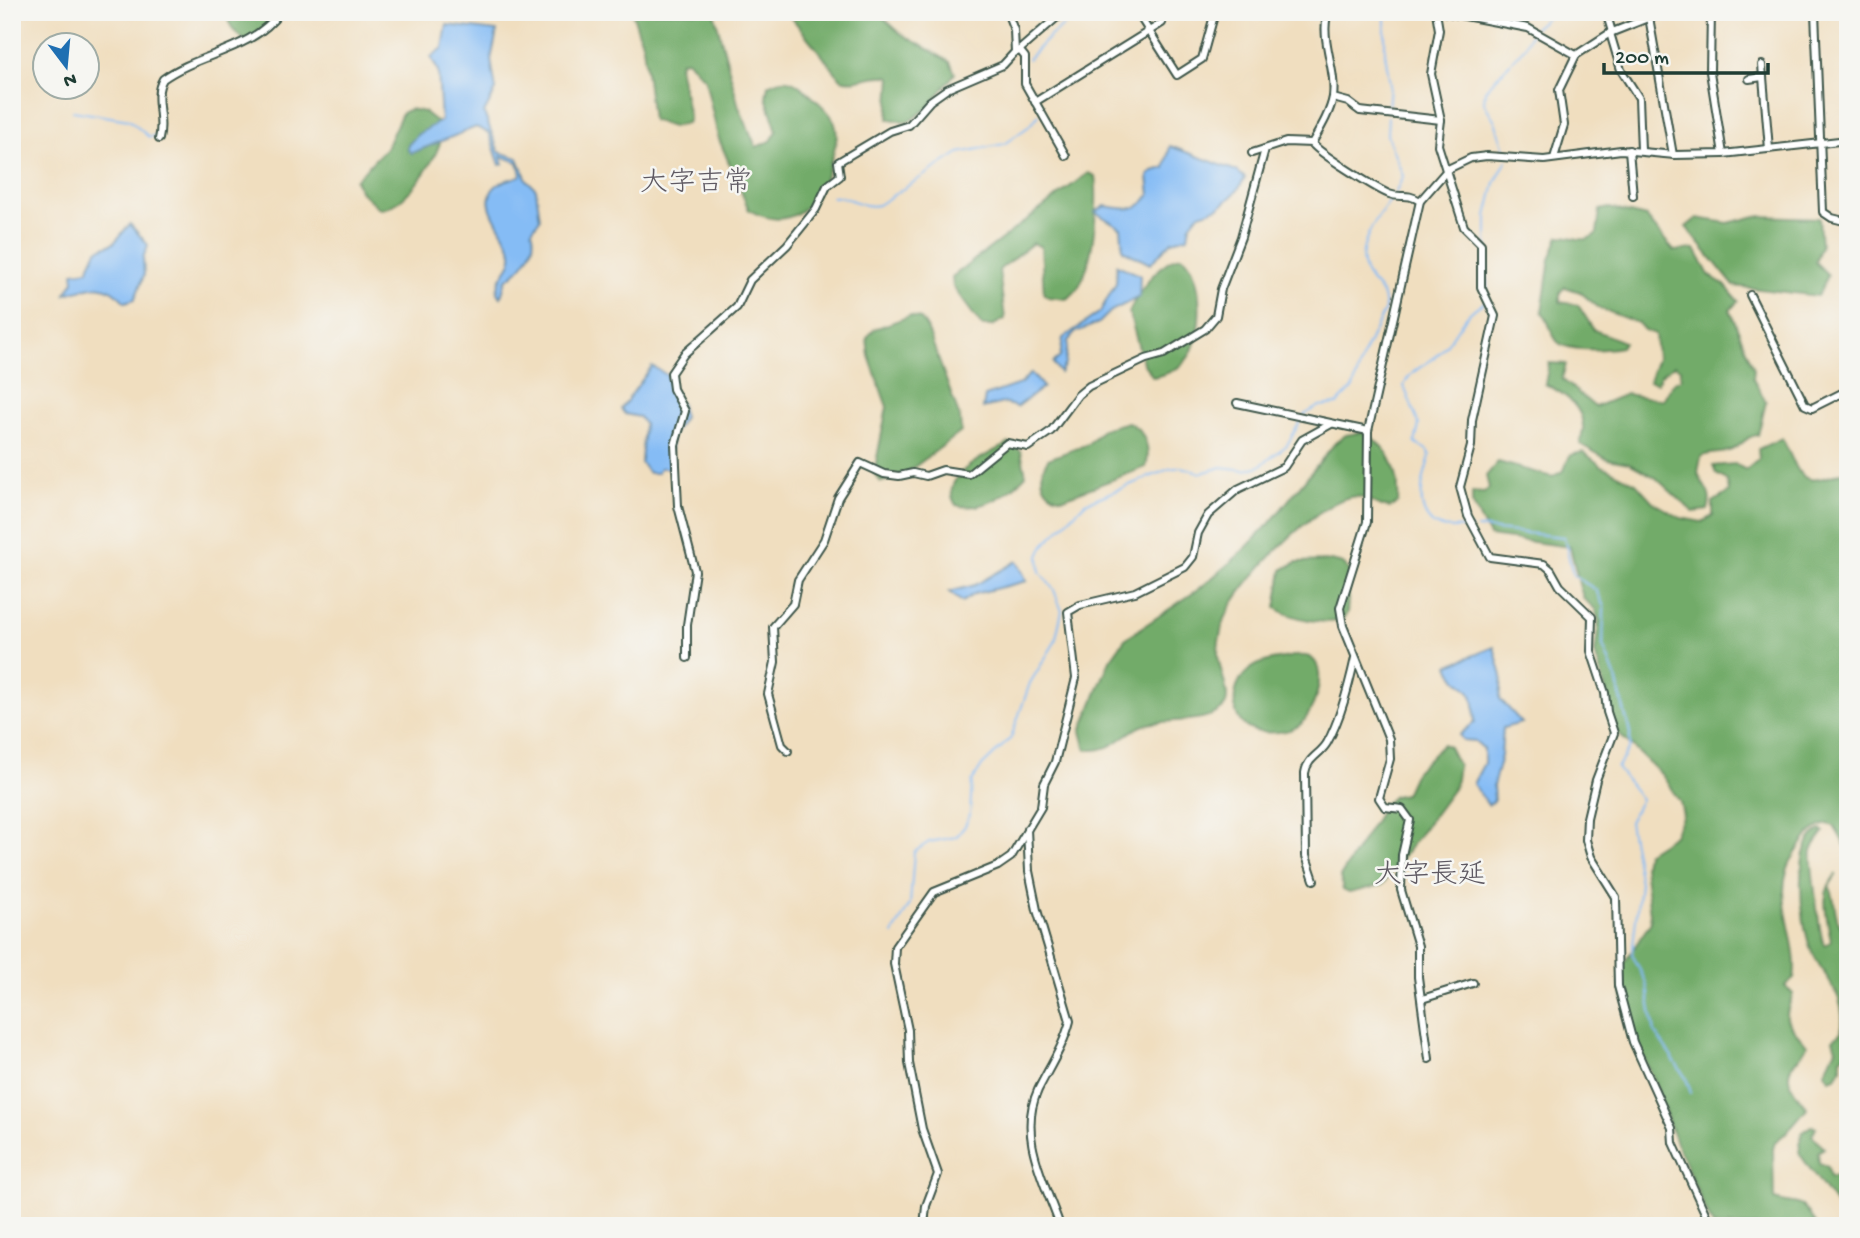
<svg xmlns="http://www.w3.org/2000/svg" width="1860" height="1238" font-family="'Gochi Hand','Klee One',sans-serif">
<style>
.forest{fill:#72ab69;stroke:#48744e;stroke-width:2}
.water{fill:#85bcf5;stroke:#527c94;stroke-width:2}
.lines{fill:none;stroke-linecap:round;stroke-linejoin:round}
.stream{stroke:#85bcf5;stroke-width:2}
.minor-casing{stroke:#3e5549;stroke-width:10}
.minor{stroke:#fff;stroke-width:6}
.labels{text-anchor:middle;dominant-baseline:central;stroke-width:5;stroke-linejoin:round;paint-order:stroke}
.quarter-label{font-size:28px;fill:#5f5a63;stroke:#f6f6f2}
</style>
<rect width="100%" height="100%" fill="#f6f6f2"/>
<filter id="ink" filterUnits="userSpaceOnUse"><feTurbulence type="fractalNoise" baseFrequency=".0143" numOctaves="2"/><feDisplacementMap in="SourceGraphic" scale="14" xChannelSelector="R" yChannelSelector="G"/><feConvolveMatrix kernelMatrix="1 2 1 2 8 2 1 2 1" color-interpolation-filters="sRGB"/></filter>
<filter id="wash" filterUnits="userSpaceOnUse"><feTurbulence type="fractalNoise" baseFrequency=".00686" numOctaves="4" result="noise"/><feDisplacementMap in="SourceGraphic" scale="28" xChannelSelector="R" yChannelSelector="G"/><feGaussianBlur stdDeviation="1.57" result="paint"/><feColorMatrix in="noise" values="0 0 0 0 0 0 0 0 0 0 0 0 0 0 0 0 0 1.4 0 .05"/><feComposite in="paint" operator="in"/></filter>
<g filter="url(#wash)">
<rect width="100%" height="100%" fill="#f0debf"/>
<g class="forest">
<polygon points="224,12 272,12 259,41 251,46 233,30"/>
<path d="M632 12H714L739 107 756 147 771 141 777 131 766 97 768 85C785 76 793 79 806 91 815 100 827 108 833 119 841 135 834 151 829 167 817 204 791 234 749 210L718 137 705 79 687 60 681 61 679 66 689 118 687 123 672 127 652 120 643 46Z"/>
<path d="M787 12H877L900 33 950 62 955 73 928 108 908 122 888 119 891 77C874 72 857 85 841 79Z"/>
<path d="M410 109 424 112 443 127C444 152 406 208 380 209L361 192 355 180 386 148 402 113Z"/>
<path d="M1088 173 1095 176C1099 203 1094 286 1066 299L1048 297 1044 294 1041 247 1033 243 999 270 1005 319 992 326H982L953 287 952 277Z"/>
<path d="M1609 208 1646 217 1674 251 1695 249 1709 275 1725 285 1738 301 1730 310 1754 369 1753 378 1766 402 1758 435C1745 436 1742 447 1729 451 1718 455 1712 451 1701 457L1698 472C1702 488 1714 491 1708 510L1693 512 1655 477 1629 463 1607 459 1580 444C1580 438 1584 432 1583 426 1582 405 1562 392 1545 384L1549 363 1566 364 1562 379 1595 407 1626 394 1663 400 1673 383 1681 379 1680 369 1675 365 1661 375 1657 383 1649 381 1657 358 1655 334 1644 330 1638 323 1599 308 1580 292 1565 287 1560 292V302L1578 305 1594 330 1624 342 1621 347C1607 350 1566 352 1557 341 1550 333 1550 321 1542 312L1550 259 1559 236C1574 235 1582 246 1597 233L1600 210Z"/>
<polygon points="1756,216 1819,218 1821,246 1815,262 1828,275 1818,296 1734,286 1686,227 1697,218 1728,223"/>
<path d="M1182 256C1205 271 1204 338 1187 359 1178 370 1167 374 1153 377L1143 363 1129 312C1138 293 1159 260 1182 256Z"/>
<polygon points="910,316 921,319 927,328 960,418 961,432 901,477 881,482 874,473 887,407 869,356 867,338 874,329"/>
<path d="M1128 422C1145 430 1151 449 1146 467L1064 498C1043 496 1036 477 1048 459L1088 444 1103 429Z"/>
<path d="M1362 432C1391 446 1400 471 1398 502L1390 508C1376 507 1365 494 1350 497 1313 506 1249 575 1230 608 1223 621 1218 639 1218 654 1218 668 1232 694 1225 706 1212 724 1167 719 1148 724 1123 730 1118 752 1086 750L1081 731 1110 660 1125 639 1199 589 1240 554 1270 523 1335 443 1346 435Z"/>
<path d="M1782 438C1803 480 1798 489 1848 470V850L1834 826 1827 824C1810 829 1805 839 1796 853 1767 892 1801 938 1794 979L1785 986 1793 994C1780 1026 1789 1021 1807 1045 1804 1053 1800 1056 1794 1063 1780 1078 1798 1095 1807 1108L1786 1133 1775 1142 1773 1149 1774 1199C1800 1207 1802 1197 1816 1226H1713L1675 1141 1654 1079 1635 1040 1620 986V969L1651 922 1644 866 1646 853 1674 835 1683 815 1680 802 1662 775 1618 733 1595 653 1599 622 1595 609 1584 599 1580 588 1570 547 1489 536 1472 503V492L1484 493 1489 488 1486 476 1498 462 1552 477 1564 470 1570 455 1583 452 1602 466 1636 483 1653 502 1681 518 1702 522 1713 516V502L1729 492 1727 480 1716 474 1713 466 1735 464 1746 470 1759 459 1758 449Z"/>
<path d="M1009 443 1021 451 1026 475C1009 494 983 512 956 505 936 475 990 454 1009 443Z"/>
<path d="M1331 561 1343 564 1350 571 1347 613 1344 618C1327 627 1291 618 1276 608L1282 570 1297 562Z"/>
<path d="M1293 656C1297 656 1305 655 1309 657 1331 666 1313 718 1297 727 1286 733 1273 733 1261 732 1228 730 1227 683 1252 668 1263 660 1280 659 1293 656Z"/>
<polygon points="1443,744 1449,747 1458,765 1455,786 1382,885 1349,893 1343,890 1340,877 1385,804 1394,796 1405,794 1415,772"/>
<path d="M1821 830 1824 832C1820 838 1814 844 1812 851 1810 859 1820 937 1824 945L1831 942C1828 918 1817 894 1837 874L1829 886C1837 898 1832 913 1841 927L1848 926V1052L1841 1058V1069L1836 1077 1829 1079 1825 1072 1836 1049 1833 1039 1841 1032C1849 994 1821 976 1810 947 1801 922 1791 841 1821 830Z"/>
<polygon points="1811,1126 1816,1127 1812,1135 1824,1148 1818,1152 1819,1163 1828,1166 1830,1177 1839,1174 1848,1184 1848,1222 1799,1153 1802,1132"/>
</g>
<g class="water">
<path d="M447 25 497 31 491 60 496 90 484 113 499 152 518 158 527 180 536 189 540 219 532 230C539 250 521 270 506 280L501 297 497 293C498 273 514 268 512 253 510 234 471 201 500 183 506 179 515 179 521 175L518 162 501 156 503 164 500 165 489 133 476 127 412 153 408 150V145L418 134 441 121 438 71 431 57 443 48Z"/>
<path d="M1170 146 1237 171 1245 178 1237 191 1221 206 1198 215 1190 225 1188 237 1172 241 1150 264 1123 250 1121 228 1095 212 1105 206C1124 209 1138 213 1150 195L1148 176 1153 171 1165 168Z"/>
<path d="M130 224 148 245 143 258 144 275 135 299 125 302C103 278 93 287 66 294L74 281 73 272 88 270 97 250 114 243Z"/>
<polygon points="1117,265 1140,275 1139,297 1111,311 1099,323 1076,332 1068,341 1065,364 1060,373 1053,363 1060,357 1063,338 1100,312 1116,283"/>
<polygon points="652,366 667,375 671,397 680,402 684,417 671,437 671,468 660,468 657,473 649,473 641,463 644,424 639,417 625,414 621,409"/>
<polygon points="1031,373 1043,387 1017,407 1003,403 983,408 985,396 1020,384"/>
<polygon points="1017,561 1027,581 974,594 962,602 949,592 975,585"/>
<path d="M1494 647 1502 676 1500 699 1522 723 1503 728 1501 756 1493 786 1494 802 1488 805 1473 784 1484 763V749L1475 741 1463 740 1459 735 1475 722C1474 715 1475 705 1473 698 1469 685 1454 683 1449 665Z"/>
</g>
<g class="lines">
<g class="stream">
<polyline points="1385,12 1385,53 1390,84 1388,111"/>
<polyline points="1534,28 1553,12"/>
<polyline points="1028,59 1049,37 1081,12"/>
<polyline points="73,111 129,120 149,137 156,136"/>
<polyline points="1388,117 1387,135 1403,176 1395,194"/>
<polyline points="1506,155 1495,121 1484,103 1485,90 1524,48 1531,33"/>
<path d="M832 197C848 195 863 209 878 205L959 153 1004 144 1028 127 1039 115"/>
<polyline points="1487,293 1487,216 1495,183 1507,160"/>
<path d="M1304 415 1319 406 1337 404 1353 388 1364 353 1385 309C1383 285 1377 292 1367 275 1352 250 1377 217 1392 198"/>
<path d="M1471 528C1461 527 1440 530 1433 524 1413 508 1424 475 1430 456L1427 450 1415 443 1419 425 1404 386C1409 371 1424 366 1435 357 1457 339 1459 315 1485 302"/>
<polyline points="1477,528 1564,537 1573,575 1596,590 1604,607 1603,646 1616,679 1630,733 1630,747 1617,768 1641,799 1629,822 1640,883 1632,954 1646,983 1655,1033 1686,1078 1691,1093"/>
<polyline points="893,934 910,904 914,852 929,842 956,837 965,826 970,813 972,782 982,766 1011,738 1030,683 1055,642 1062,611 1054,590 1040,572 1039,556 1044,545 1085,503 1169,469 1182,467 1201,473 1222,467 1245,470 1260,466 1287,445 1301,420"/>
</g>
</g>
</g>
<g filter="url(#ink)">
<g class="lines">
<g class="minor-casing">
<g id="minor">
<polyline points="1137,12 1177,75 1202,59 1215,12"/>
<polyline points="1436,12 1439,30 1431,74 1441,120 1438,145 1464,227 1481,244 1481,287 1495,316 1472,420 1471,446 1460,487 1468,516 1490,557 1544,564 1551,570 1560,586 1592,617 1591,651 1605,693 1607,712 1614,733 1596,780 1587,818 1586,840 1591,857 1616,897 1618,986 1633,1042 1672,1128 1673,1143 1711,1226"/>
<polyline points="1444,12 1528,28 1576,55"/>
<polyline points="1606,12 1612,32"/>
<polyline points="1711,12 1710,72 1723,154"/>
<polyline points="1815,12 1823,212 1832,218 1848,222"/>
<polyline points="1649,17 1673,155"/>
<polyline points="1610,33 1621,70 1639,98 1641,150"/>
<polyline points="1017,52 1056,18 1069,12"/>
<polyline points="1021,52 1025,57 1025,84 1066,156"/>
<polyline points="1762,65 1769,149"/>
<polyline points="1749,79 1762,77"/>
<polyline points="1333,98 1348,102 1360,111 1441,120"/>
<polyline points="1035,102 1162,23 1165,12"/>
<path d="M159 139C165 117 152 98 163 79 199 53 252 51 280 12"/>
<path d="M1312 143C1320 129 1330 113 1333 97 1337 69 1319 39 1328 12"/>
<polyline points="1629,150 1633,196"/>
<path d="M1252 153 1286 142 1312 143C1317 152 1377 189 1389 194 1401 199 1406 192 1420 201"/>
<polyline points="1554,158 1564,125 1559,90 1576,55 1610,33 1663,12"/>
<polyline points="1750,295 1805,405 1812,408 1848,390"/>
<polyline points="1237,403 1368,431"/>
<polyline points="687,658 687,625 695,571 678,506 675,445 685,411 673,389 671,373 684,354 737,307 750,280 787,245 816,209 827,186 840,176 838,162 890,131 909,125 930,101 947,89 1003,65 1015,52 1014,30 1007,12"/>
<polyline points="788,751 782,745 768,694 775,662 773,627 793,604 798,580 824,540 838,498 860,463 884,474 899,476 913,473 926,476 943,470 969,474 1007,443 1028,447 1051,431 1078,395 1089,386 1146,359 1164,354 1205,329 1216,316 1221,289 1241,237 1265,149"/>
<path d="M1027 829 1029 871 1037 910 1070 1021C1064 1045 1049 1068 1038 1090 1017 1136 1045 1182 1060 1226"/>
<path d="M1314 880 1306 856 1305 773C1307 758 1320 755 1327 743 1341 718 1349 685 1355 658"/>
<polyline points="1422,999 1473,983"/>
<polyline points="1429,1059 1418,977 1418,946 1401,890 1402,855 1410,820 1402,809 1385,807 1379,798 1390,759 1389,739 1343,626 1340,608 1367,522 1368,431 1420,201 1448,169 1471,158 1487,156 1544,160 1621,150 1675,155 1723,154 1848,140"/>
<polyline points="924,1226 926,1206 938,1174 922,1129 909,1063 908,1030 894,964 895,947 934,892 998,866 1011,857 1041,807 1044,784 1055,762 1076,678 1068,612 1080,605 1135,592 1185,567 1193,557 1198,533 1208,515 1238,489 1284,467 1302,440 1331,424"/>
</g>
</g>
<use href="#minor" class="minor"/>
</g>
</g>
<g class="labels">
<g class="quarter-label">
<text x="696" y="184">大字吉常</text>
<text x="1430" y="876">大字長延</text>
</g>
</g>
<rect width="1860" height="1238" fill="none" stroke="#f6f6f2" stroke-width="42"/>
<g transform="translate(66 66) rotate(164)"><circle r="33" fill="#f6f6f2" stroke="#a0aca6" stroke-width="2"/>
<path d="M0-5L12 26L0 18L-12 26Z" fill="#1f6fb2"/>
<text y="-10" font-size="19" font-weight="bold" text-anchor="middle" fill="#1f3d34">N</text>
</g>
<path d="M1604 63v10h164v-10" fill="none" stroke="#1f3d34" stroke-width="3.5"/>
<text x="1615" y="63" font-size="21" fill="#1f3d34" stroke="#f6f6f2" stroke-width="5" paint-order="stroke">200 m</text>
</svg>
